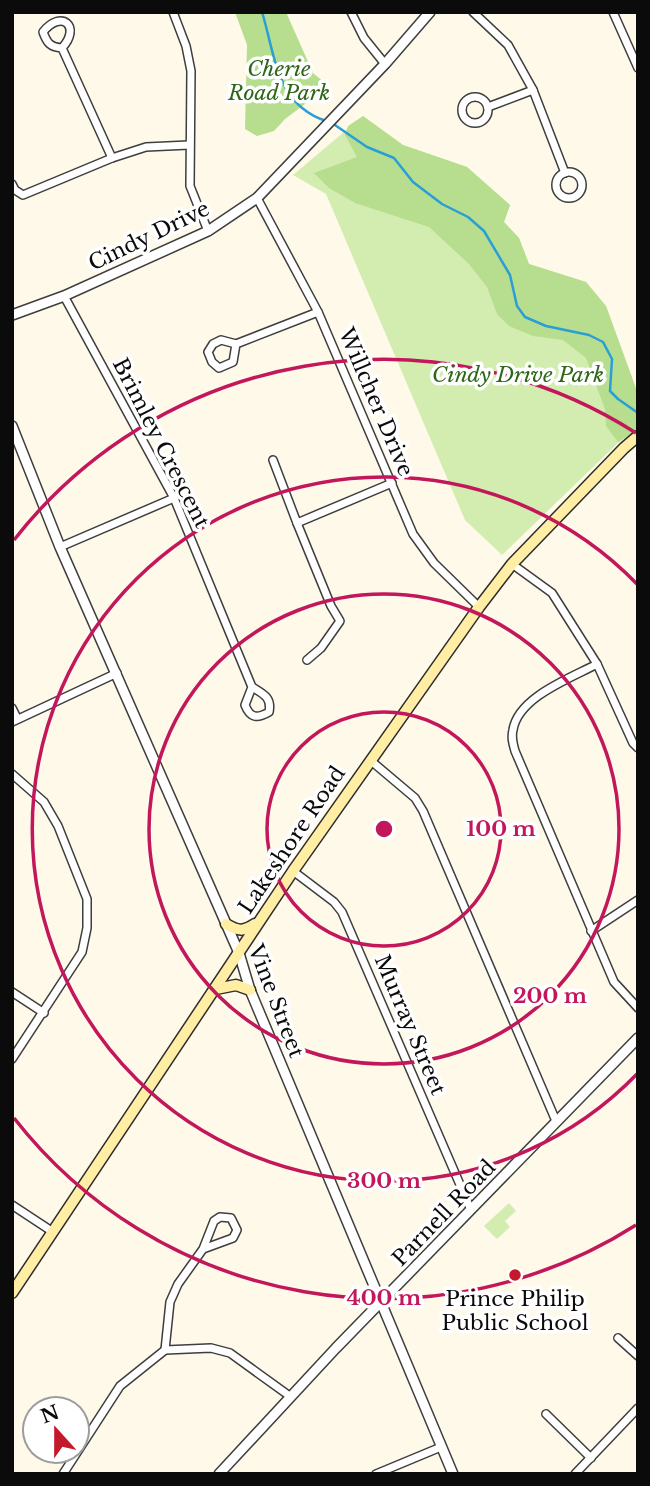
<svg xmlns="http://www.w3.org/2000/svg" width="650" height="1486" font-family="'Libre Baskerville',serif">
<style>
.green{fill:#d3ecb0}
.forest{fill:#b7de8e}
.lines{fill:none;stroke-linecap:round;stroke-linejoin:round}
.stream{stroke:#2a9ed7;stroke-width:2.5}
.minor-casing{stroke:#3e3e3e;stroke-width:10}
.tertiary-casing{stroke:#3e3e3e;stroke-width:12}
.secondary-casing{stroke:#2d2d2d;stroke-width:13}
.minor{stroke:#fff;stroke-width:7}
.tertiary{stroke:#fff;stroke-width:9}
.secondary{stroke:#ffeea4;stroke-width:10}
.ring{fill:none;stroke:#c2185b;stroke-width:3.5}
.poi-dot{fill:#c4192d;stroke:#fff;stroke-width:2.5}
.labels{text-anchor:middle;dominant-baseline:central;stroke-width:7;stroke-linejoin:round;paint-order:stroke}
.park-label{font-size:21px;font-style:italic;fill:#2d6617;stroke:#fff}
.street-label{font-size:21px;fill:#0b0b0b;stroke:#fff}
.poi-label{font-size:21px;fill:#0b0b0b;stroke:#fff}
.centre{fill:#c2185b;stroke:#fff;stroke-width:3.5}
.ring-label{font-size:21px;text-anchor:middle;font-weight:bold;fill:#c2185b;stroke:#fff;stroke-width:7;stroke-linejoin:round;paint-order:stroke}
</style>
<rect width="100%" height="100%" fill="#fff9e9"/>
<g class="green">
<polygon points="363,116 403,145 467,167 510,205 504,222 519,238 529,264 586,282 606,306 638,394 638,429 618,443 502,555 465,520 326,194 293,175"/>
<polygon points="509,1203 516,1211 505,1221 510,1227 497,1239 484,1226"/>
</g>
<g class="forest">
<polygon points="235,12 286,12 313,73 329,86 285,119 274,131 257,136 245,129 247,45"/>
<polygon points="363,116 403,145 467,167 510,205 504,222 519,238 529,264 586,282 606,306 638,394 638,429 618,442 606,426 605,409 586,358 563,340 533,336 509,326 497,314 487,287 469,264 429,227 355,203 329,188 314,173 357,157 345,135 348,126"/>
</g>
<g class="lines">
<g class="stream">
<path d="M262 12C275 54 276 105 326 121"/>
<polyline points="332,123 367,147 394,158 413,182 442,204 468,217 484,231 510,275 517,306 525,317 546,326 589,335 603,342 612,359 610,391 618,399 638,413"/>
</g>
<g class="minor-casing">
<g id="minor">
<polyline points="173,12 186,46 191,71 190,186 208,231"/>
<polyline points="351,12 364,38 385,64"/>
<polyline points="473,12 508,45 533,90 565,173"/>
<polyline points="613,12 638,68"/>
<path d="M62 48C50 47 47 43 43 32 61 9 82 26 62 48L112 158"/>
<circle cx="475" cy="110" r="13"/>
<polyline points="488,107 533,90"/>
<circle cx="569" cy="185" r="13"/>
<polyline points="12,184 15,190 23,195 112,158 146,147 189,145"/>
<polyline points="257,198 318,312 413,534 434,563 479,607"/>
<path d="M64 296 174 498 252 687 245 705C250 718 257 719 269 712 272 697 263 694 252 687"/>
<polyline points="236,344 233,362 219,368 212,362 208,352 213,344 221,340 236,344 318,312"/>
<polyline points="273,460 297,523 392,483"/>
<polyline points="297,523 331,606 340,621 321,648 307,660"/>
<polyline points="60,547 174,498"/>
<polyline points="512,564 552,593 597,664 633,743 638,748"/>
<path d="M597 664C571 678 518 697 513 730 511 737 513 744 515 751L614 982 638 1008"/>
<polyline points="12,708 17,718"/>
<polyline points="12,722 117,673"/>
<polyline points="370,760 415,798 423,811 556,1121"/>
<polyline points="12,774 44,802 58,826 87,899 87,928 82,952 12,1059"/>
<polyline points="293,871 334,902 342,912 471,1210"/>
<polyline points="591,931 638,900"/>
<polyline points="12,992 44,1013"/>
<polyline points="12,1205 53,1232"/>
<polyline points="618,1338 638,1356"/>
<polyline points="165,1350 170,1302 178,1284 203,1249 233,1238 237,1230 231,1218 220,1217 214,1221 203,1249"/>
<polyline points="546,1414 591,1458"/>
<polyline points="63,1474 120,1386 165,1350 211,1348 230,1353 291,1397"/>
<polyline points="376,1474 441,1447"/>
<polyline points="575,1474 638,1408"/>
</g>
</g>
<g class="tertiary-casing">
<g id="tertiary">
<polyline points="12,315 64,296 208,231 257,198 385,64 430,12"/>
<polyline points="12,426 60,547 239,953 250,990 453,1474"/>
<polyline points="219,1474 336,1348 638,1038"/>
</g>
</g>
<g class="secondary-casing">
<g id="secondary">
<path d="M226 924C238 931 243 932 255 924"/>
<polyline points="216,989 236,985 250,990"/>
<polyline points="12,1293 293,871 479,607 512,564 624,448 638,436"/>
</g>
</g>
<use href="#minor" class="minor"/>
<use href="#tertiary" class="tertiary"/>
<use href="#secondary" class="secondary"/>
</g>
<g class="ring">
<circle cx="384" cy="829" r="117"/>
<circle cx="384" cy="829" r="235"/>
<path d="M637 1074A352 352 0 1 1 637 584"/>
<path d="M636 1225A469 469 0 0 1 14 1118M14 540A469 469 0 0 1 636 433"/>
</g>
<circle class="poi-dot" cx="515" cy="1275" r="7"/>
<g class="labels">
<g class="park-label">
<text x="279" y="69">Cherie<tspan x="279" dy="24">Road Park</tspan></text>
<text x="518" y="375">Cindy Drive Park</text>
</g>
<g class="street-label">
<text transform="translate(149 236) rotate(-26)">Cindy Drive</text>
<text transform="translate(376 402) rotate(67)">Willcher Drive</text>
<text transform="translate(161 443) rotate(63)">Brimley Crescent</text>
<text transform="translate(292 840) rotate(-56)">Lakeshore Road</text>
<text transform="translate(276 1001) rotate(69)">Vine Street</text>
<text transform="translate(410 1025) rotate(67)">Murray Street</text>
<text transform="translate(444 1213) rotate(-46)">Parnell Road</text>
</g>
<g class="poi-label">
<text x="515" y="1299">Prince Philip<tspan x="515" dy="24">Public School</tspan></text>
</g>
</g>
<circle cx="384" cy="829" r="10" class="centre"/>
<g class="ring-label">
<text x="501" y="836">100 m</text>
<text x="550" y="1003">200 m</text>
<text x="384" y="1188">300 m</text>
<text x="384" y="1305">400 m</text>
</g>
<rect width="650" height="1486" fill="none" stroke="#0b0b0b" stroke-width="28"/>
<g transform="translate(56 1430) rotate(339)"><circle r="33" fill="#ffffff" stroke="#9d9d9d" stroke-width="2"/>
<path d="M0-5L12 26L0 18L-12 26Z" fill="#c4192d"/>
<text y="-10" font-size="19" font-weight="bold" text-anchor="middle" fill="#0b0b0b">N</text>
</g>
</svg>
